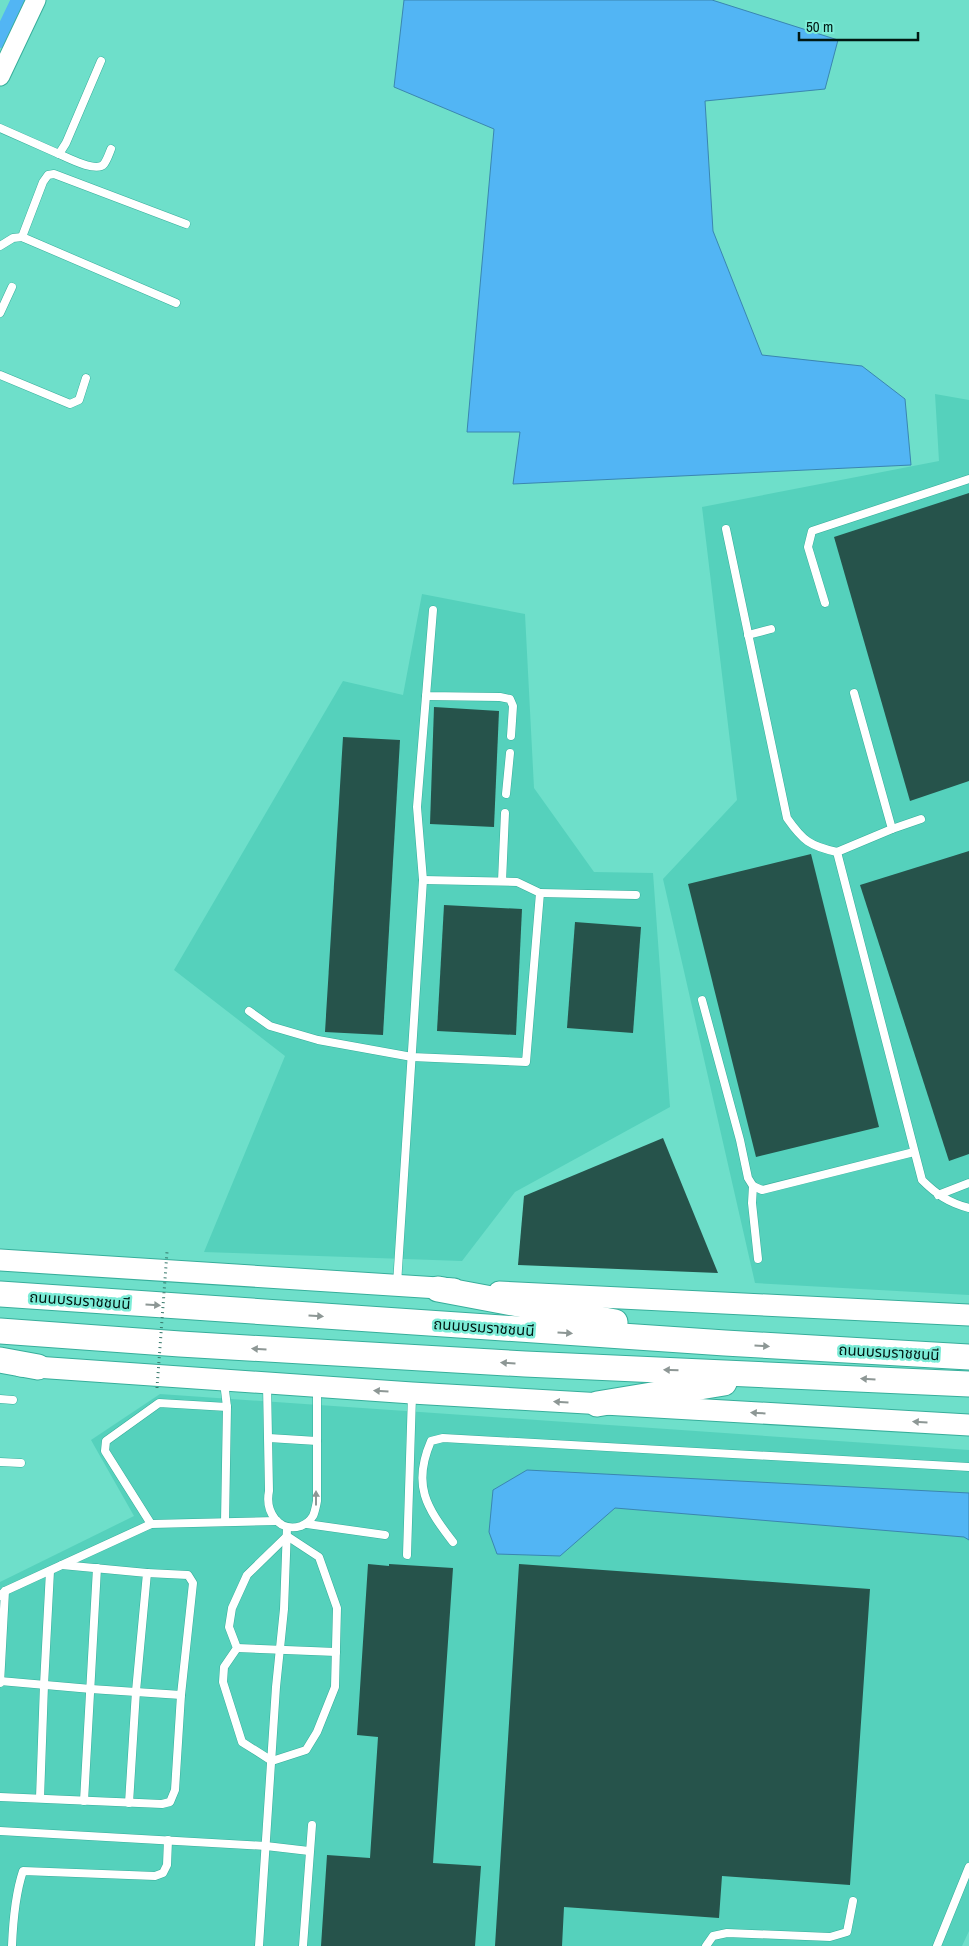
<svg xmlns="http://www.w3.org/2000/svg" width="969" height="1946" font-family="'Archivo Narrow','Noto Sans Thai',sans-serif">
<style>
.built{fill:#55d1bc}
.water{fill:#52b5f4;stroke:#3a86b0}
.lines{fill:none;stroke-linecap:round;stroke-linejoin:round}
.canal{stroke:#52b5f4;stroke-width:16}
.building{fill:#26534b}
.service-casing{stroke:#37ae9b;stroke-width:9}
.tertiary-casing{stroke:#37ae9b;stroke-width:21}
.secondary-casing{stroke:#37ae9b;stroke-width:23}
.trunk-casing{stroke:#37ae9b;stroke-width:27}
.service{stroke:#fff;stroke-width:8}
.tertiary{stroke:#fff;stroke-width:19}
.secondary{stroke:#fff;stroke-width:21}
.trunk{stroke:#fff;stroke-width:25}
.path-bridge{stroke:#35776a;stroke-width:3;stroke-dasharray:1 4;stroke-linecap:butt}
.oneway{fill:#8d9795}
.labels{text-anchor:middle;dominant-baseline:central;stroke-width:5;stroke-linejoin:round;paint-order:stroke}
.street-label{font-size:15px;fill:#011813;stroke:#7cecd7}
</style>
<rect width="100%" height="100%" fill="#6edfca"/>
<g class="built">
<polygon points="935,394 969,400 969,1295 755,1283 663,879 737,800 702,507 939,461"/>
<polygon points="422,594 525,614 534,788 594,872 653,873 670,1107 515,1192 462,1261 204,1252 285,1056 174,970 343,681 403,695"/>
<polygon points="160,1394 969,1450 969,1931 962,1946 0,1946 0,1582 134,1516 91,1440"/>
</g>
<g class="water">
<polygon points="404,0 712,0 838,40 825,89 705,101 713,231 762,355 862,366 905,399 911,465 513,484 520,432 467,432 494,129 394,87"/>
<polygon points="527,1470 969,1493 969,1540 964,1537 615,1508 560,1556 497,1554 489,1532 493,1490"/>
</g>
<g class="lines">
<polyline class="canal" points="0,40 19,0"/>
</g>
<g class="building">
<polygon points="969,493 969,781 910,801 834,537"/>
<polygon points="434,707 499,711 494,827 430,824"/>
<polygon points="343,737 400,740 383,1035 325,1032"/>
<polygon points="969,851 969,1154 949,1161 860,885"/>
<polygon points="811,854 879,1127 756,1157 688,884"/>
<polygon points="444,905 522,909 516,1035 437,1031"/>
<polygon points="575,922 641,927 633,1033 567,1028"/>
<polygon points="663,1138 718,1273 518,1265 524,1196"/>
<polygon points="368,1564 389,1566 389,1564 453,1568 433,1863 481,1866 475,1946 321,1946 327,1855 370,1858 378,1737 357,1735"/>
<polygon points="519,1564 870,1589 850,1885 722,1876 719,1918 564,1907 562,1946 495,1946"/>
</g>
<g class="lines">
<g class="service-casing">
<g id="service">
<polyline points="0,128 59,154 66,143 101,61"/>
<path d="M59 154C68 158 97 173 104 164 107 160 109 154 111 149"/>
<polyline points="22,237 43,182 48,175 54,174 186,224"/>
<polyline points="0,246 13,238 22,237 176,303"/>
<polyline points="0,313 12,287"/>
<polyline points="0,375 70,404 79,400 86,378"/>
<path d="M726 529 787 818C803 841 810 846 837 852"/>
<polyline points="825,603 808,547 812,531 969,479"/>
<polyline points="433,610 426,696 500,697 510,699 513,706 511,736"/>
<polyline points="748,635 771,629"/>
<path d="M854 693 892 829 837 852 922 1180C936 1194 949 1203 969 1208"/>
<polyline points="506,794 510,753"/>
<polyline points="892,829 921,819"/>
<polyline points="502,881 505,813"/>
<polyline points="540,893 636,895"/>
<polyline points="702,1000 740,1140 748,1178 753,1186 762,1190 914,1152"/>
<polyline points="249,1011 270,1026 318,1040 412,1057 526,1062 540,893 517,882 423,880"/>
<polyline points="753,1186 752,1203 758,1259"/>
<polyline points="938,1195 969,1183"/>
<polyline points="397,1284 423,880 417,807 426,696"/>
<polyline points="224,1382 227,1407 225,1522"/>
<path d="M267 1385 269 1491C265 1511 278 1533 301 1526 306 1524 310 1521 313 1516 315 1512 316 1506 317 1501V1389"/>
<polyline points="0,1399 13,1400"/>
<polyline points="269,1438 317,1441"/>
<polyline points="0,1462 21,1463"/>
<polyline points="151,1524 105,1451 106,1441 159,1403 227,1407"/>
<polyline points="307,1524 385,1535"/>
<polygon points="287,1536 319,1557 337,1608 335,1687 317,1732 306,1750 272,1761 242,1742 223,1682 224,1667 237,1648 229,1627 232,1608 247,1575"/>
<path d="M453 1542C426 1507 412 1485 431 1441L443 1438 969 1467"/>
<polyline points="407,1555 412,1395"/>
<polyline points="62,1565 147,1573 136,1691 129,1803"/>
<polyline points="0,1596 5,1591 151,1524 277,1521"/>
<polyline points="237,1648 336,1652"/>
<polyline points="0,1681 91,1689 181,1695"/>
<polyline points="0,1683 5,1591"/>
<polyline points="0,1797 162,1804 170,1802 175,1790 181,1695 193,1583 188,1575 147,1573"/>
<polyline points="40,1798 44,1685 50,1571"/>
<polyline points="84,1801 97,1568"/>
<polyline points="0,1831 266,1846 309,1851"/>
<path d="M12 1946C13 1921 15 1895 23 1871L155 1876 163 1873 167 1865 168 1840"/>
<polyline points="259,1946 276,1687 284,1609 287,1528"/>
<polyline points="303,1946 312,1825"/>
<polyline points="706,1946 713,1936 727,1933 830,1937 847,1932 853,1901"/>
<polyline points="937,1946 969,1867"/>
</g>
</g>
<g class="tertiary-casing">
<polyline id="tertiary" points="0,76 36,0"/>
</g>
<g class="secondary-casing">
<g id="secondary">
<polyline points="0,1260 454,1289"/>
<polyline points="499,1292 969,1315"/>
<polyline points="21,1366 412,1393 969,1425"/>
</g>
</g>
<g class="trunk-casing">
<g id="trunk">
<polyline points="438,1289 615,1322"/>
<polyline points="0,1294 725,1343 969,1357"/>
<polyline points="0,1331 180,1344 525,1364 969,1384"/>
<polyline points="0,1360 38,1367"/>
<polyline points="597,1404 724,1383"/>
</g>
</g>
<use href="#service" class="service"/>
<use href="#tertiary" class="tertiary"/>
<use href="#secondary" class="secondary"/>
<use href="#trunk" class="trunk"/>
<polyline class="path-bridge" points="157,1388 167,1252"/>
</g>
<defs><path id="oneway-solid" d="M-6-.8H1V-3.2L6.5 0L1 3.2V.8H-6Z" transform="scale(1.25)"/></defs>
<g class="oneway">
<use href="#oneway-solid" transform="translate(153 1305) rotate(4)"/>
<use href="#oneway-solid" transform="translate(316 1316) rotate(4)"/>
<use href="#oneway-solid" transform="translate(565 1333) rotate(4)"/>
<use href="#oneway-solid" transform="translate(762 1346) rotate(3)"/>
<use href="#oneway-solid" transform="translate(259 1349) rotate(-177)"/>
<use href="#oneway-solid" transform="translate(508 1363) rotate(-177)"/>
<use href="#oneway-solid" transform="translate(671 1370) rotate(-178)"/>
<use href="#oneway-solid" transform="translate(868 1379) rotate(-177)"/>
<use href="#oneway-solid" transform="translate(381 1391) rotate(-176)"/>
<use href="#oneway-solid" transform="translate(561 1402) rotate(-176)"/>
<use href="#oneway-solid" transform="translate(758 1413) rotate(-177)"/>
<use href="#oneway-solid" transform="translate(920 1422) rotate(-177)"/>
<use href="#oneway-solid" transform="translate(316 1498) rotate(-90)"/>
</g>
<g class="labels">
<g class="street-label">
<text transform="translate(80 1300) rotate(4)">ถนนบรมราชชนนี</text>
<text transform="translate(484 1327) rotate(4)">ถนนบรมราชชนนี</text>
<text transform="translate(889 1352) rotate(3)">ถนนบรมราชชนนี</text>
</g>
</g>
<path d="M799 32v8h119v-8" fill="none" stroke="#011813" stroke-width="2.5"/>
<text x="806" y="32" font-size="15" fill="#011813" stroke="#7cecd7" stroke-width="4" paint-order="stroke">50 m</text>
</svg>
